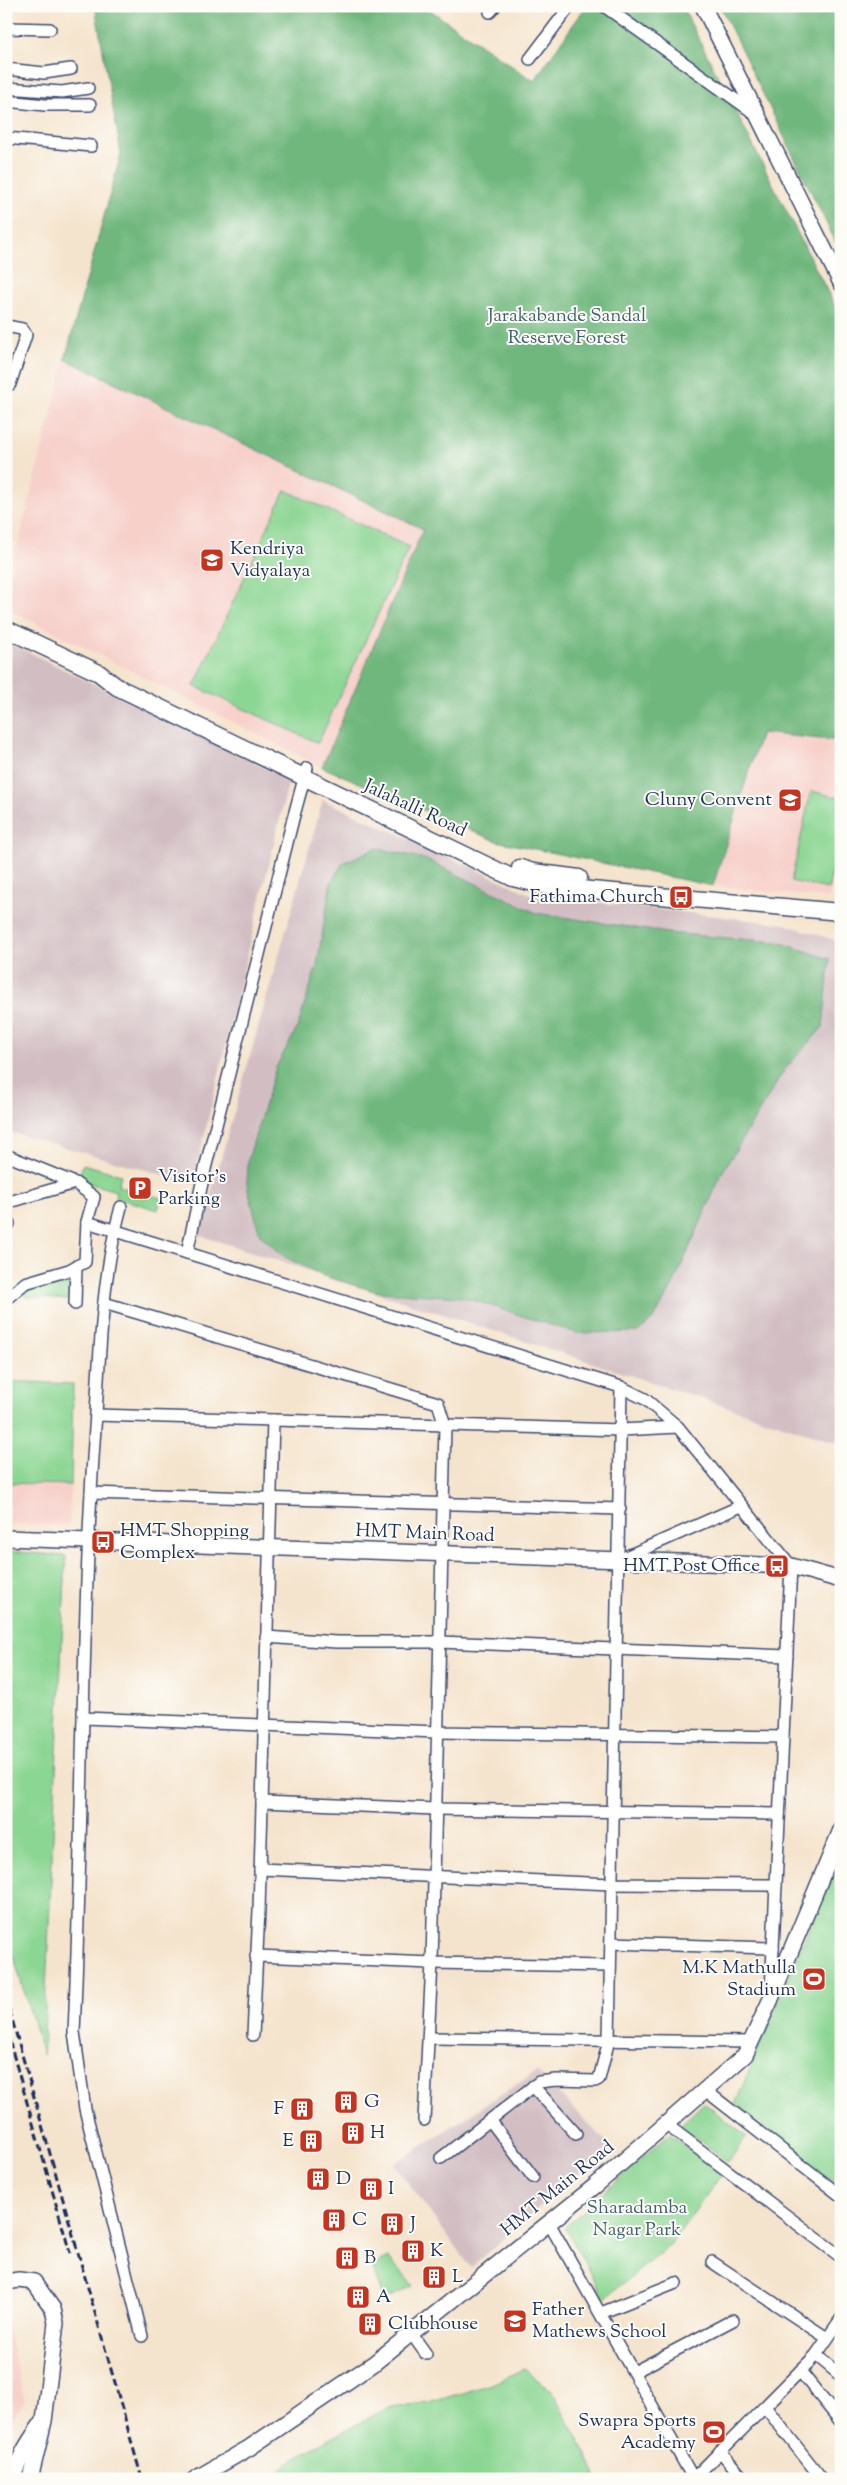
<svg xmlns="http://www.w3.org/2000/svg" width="847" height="2485" font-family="'Sorts Mill Goudy',serif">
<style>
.built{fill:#f7d0ca}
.industrial{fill:#d2bec2}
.green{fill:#8bd693;stroke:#538278}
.forest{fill:#70b77d;stroke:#46736e}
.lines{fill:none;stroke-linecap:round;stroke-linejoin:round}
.minor-casing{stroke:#3c4a6f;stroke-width:14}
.tertiary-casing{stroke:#3c4a6f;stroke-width:18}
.secondary-casing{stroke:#3c4a6f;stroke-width:19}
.minor{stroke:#fff;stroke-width:11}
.tertiary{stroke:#fff;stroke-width:15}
.secondary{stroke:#fff;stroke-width:16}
.rail{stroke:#1b2f5e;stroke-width:3;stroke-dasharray:8 4;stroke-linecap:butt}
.labels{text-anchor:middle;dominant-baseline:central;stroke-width:4;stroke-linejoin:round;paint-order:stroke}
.park-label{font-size:19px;fill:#3d616e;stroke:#fdfcf7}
.poi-label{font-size:19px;fill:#1b2f5e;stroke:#fdfcf7;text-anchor:start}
.street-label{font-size:19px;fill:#1b2f5e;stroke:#fdfcf7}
</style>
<rect width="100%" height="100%" fill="#fdfcf7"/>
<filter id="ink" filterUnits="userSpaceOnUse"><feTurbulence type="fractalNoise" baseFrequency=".02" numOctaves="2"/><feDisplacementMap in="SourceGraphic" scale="10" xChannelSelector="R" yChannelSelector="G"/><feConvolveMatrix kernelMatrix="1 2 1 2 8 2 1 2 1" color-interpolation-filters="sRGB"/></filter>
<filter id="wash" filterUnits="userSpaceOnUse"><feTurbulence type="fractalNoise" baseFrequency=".0096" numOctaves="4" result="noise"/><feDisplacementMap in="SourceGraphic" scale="20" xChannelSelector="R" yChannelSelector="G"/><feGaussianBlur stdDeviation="1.12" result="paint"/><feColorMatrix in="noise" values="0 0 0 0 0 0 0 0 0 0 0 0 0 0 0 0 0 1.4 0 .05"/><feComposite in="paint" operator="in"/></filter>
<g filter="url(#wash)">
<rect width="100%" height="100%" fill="#f5e4cd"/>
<g class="built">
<polygon points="65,359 423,529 322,767 6,608 6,592"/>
<polygon points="761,733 841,741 841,859 829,898 714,886"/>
<polygon points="6,1483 71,1485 69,1525 6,1524"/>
<polygon points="6,2324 25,2401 6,2428"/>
</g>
<g class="industrial">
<polygon points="6,641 289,780 193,1183 6,1131"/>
<polygon points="323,800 532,895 784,924 841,942 841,1444 199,1235"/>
<polygon points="537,2071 610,2146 471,2268 394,2164"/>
</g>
<g class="green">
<polygon points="285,490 409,547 318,743 194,686"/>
<polygon points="811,791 841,798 841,830 828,889 791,881"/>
<polygon points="83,1164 121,1175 118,1186 161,1198 158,1210 115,1197 116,1191 78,1180"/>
<polygon points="73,1275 67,1300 25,1297 28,1285"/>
<polygon points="6,1381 73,1384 71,1485 6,1483"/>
<polygon points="6,1551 66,1556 43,2055 6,1931"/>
<polygon points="841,1853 841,2188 735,2104"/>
<polygon points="704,2103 747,2137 728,2162 680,2125"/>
<polygon points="669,2134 722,2174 670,2245 604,2299 565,2227"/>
<polygon points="389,2258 413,2286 384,2300 372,2266"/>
<polygon points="524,2369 551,2390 586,2452 597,2479 270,2479 295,2458 389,2407 428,2403 492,2384"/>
</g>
<g class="forest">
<polygon points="95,6 424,6 534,81 586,6 682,6 841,318 841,741 761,733 713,886 496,841 322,767 423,529 65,359 121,154"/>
<polygon points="720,6 841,6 841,253"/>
<polygon points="376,848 425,859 536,913 668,933 778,942 830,959 823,1027 785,1069 723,1171 674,1283 655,1317 639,1332 576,1333 463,1297 378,1292 323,1276 285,1257 260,1235 247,1185 248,1160 276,1067 297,1029 317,965 331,882 343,863"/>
</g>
</g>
<g filter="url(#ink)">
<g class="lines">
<g class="minor-casing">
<g id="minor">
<polyline points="604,6 757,115"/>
<polyline points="490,12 495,6"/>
<polyline points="6,28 50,29"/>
<polyline points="530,59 570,6"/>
<polyline points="6,69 44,73 71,69"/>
<polyline points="6,88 62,92 88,88"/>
<polyline points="6,101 45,105 90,105"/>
<polyline points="6,138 91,146"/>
<polyline points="6,326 22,329 26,335 10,384 6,385"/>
<polyline points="6,1155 75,1183 94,1197 87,1222 621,1387 645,1399 678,1427 791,1566 771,1991"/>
<polyline points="6,1203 75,1183"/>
<path d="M121 1207C100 1283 100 1364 94 1442 81 1639 83 1836 74 2032L85 2109 142 2336"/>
<polyline points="6,1212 9,1224"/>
<polyline points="187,1253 205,1169 293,819 307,768"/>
<polyline points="6,1299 25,1283 69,1270 85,1262 87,1222"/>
<polyline points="104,1303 438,1403 445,1425 432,1963 424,2120"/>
<polyline points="75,1304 76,1266"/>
<polyline points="96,1415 621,1430 678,1427"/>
<polyline points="91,1493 620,1509"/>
<polyline points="621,1559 741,1506"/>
<polyline points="266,1637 336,1642 439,1642 787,1656"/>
<polyline points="83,1718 437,1732 783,1737"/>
<polyline points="262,1802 435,1809 779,1814"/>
<polyline points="260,1869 612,1884 776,1885"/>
<polyline points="611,1943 773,1948"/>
<polyline points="256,1956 432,1963 609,1966"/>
<polyline points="253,2035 259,1910 273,1420"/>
<polyline points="429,2038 751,2042"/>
<polyline points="533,2086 576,2134"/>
<polyline points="705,2090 841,2196"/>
<polyline points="490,2120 533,2177"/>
<polyline points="667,2125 841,2257"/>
<polyline points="441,2158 539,2082 556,2080 595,2081 599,2079 609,2040 621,1387"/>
<polyline points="549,2223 693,2478"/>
<polyline points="712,2262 827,2338"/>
<polyline points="601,2313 676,2283"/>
<polyline points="411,2333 426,2354"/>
<polyline points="816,2355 841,2376"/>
<polyline points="800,2371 841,2422"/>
<polyline points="634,2372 733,2320"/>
<polyline points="766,2408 822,2479"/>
<polyline points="720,2451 744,2479"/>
<polyline points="693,2479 816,2355 841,2319"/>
</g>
</g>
<g class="tertiary-casing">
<g id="tertiary">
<polyline points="703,6 841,283"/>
<polyline points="6,1538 791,1566 841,1580"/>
<polyline points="6,2282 19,2280 34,2282 53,2309 56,2323 44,2421 30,2479"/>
<path d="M13 2479C18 2459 28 2443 40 2426"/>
<polyline points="195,2479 249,2448 373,2364 595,2186 745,2055 770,2001 841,1830"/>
</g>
</g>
<g class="secondary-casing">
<g id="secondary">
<polyline points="6,629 99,673 117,687 513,878 546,886 841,912"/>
<polyline points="520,868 533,872 579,878"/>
</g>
</g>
<use href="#minor" class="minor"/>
<use href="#tertiary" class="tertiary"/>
<use href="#secondary" class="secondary"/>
<g class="rail">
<polyline points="6,1998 142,2479"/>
<polyline points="6,2029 70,2253"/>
</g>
</g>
</g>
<defs>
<g id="school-square" transform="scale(1.25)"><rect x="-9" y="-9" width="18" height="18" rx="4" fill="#c8321e" stroke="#fdfcf7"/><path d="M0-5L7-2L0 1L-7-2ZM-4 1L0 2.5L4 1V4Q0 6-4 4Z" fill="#fff"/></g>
<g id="bus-square" transform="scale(1.25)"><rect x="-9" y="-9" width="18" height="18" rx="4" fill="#c8321e" stroke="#fdfcf7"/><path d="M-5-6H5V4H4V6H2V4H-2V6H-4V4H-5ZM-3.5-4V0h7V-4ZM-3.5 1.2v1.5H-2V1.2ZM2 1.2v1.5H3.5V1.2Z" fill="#fff"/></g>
<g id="parking-square" transform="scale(1.25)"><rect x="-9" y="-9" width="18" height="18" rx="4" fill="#c8321e" stroke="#fdfcf7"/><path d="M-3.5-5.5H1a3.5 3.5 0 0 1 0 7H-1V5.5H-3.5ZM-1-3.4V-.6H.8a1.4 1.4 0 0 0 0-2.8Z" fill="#fff"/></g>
<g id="stadium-square" transform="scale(1.25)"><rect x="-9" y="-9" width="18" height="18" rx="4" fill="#c8321e" stroke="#fdfcf7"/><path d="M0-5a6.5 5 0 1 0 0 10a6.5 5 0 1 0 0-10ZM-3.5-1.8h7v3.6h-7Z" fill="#fff"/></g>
<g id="building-square" transform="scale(1.25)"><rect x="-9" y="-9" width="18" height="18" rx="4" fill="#c8321e" stroke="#fdfcf7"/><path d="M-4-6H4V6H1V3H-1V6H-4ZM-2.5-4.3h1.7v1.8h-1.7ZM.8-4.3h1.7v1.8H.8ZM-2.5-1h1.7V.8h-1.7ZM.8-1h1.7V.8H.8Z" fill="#fff"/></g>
</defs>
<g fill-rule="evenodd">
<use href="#school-square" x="212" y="560"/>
<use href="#school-square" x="790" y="800"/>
<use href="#bus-square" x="681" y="897"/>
<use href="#parking-square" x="140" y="1188"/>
<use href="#bus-square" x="103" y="1542"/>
<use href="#bus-square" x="777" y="1566"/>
<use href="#stadium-square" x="814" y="1979"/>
<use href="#building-square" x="346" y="2102"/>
<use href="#building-square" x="302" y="2109"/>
<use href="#building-square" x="353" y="2133"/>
<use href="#building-square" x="311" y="2141"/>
<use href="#building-square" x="318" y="2179"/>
<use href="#building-square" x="371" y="2189"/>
<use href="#building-square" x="334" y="2220"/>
<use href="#building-square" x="392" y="2224"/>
<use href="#building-square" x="413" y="2251"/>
<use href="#building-square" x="347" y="2258"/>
<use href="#building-square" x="434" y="2277"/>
<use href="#building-square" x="358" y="2297"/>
<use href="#school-square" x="515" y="2321"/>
<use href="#building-square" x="370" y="2324"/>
<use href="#stadium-square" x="714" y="2432"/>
</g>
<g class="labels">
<g class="park-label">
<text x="567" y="316">Jarakabande Sandal<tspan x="567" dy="22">Reserve Forest</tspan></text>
<text x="637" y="2208">Sharadamba<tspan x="637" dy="22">Nagar Park</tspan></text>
</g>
<g class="poi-label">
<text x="230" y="549">Kendriya<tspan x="230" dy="22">Vidyalaya</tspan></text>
<text x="772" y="800" text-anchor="end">Cluny Convent</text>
<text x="664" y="897" text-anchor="end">Fathima Church</text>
<text x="158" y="1177">Visitor's<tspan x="158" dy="22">Parking</tspan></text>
<text x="120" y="1531">HMT Shopping<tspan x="120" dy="22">Complex</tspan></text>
<text x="760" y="1566" text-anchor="end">HMT Post Office</text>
<text x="796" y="1968" text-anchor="end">M.K Mathulla<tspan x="796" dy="22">Stadium</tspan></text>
<text x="364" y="2102">G</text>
<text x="284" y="2109" text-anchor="end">F</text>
<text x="370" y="2133">H</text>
<text x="294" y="2141" text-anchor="end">E</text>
<text x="336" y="2179">D</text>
<text x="388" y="2189">I</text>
<text x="352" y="2220">C</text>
<text x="410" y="2224">J</text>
<text x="430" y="2251">K</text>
<text x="364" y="2258">B</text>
<text x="452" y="2277">L</text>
<text x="376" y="2297">A</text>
<text x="532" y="2310">Father<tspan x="532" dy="22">Mathews School</tspan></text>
<text x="388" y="2324">Clubhouse</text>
<text x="696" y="2421" text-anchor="end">Swapra Sports<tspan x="696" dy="22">Academy</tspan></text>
</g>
<g class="street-label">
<text transform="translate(415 809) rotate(25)">Jalahalli Road</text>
<text transform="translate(425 1534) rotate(2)">HMT Main Road</text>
<text transform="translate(558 2189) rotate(-39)">HMT Main Road</text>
</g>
</g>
<rect width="847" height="2485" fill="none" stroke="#fdfcf7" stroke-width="25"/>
</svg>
